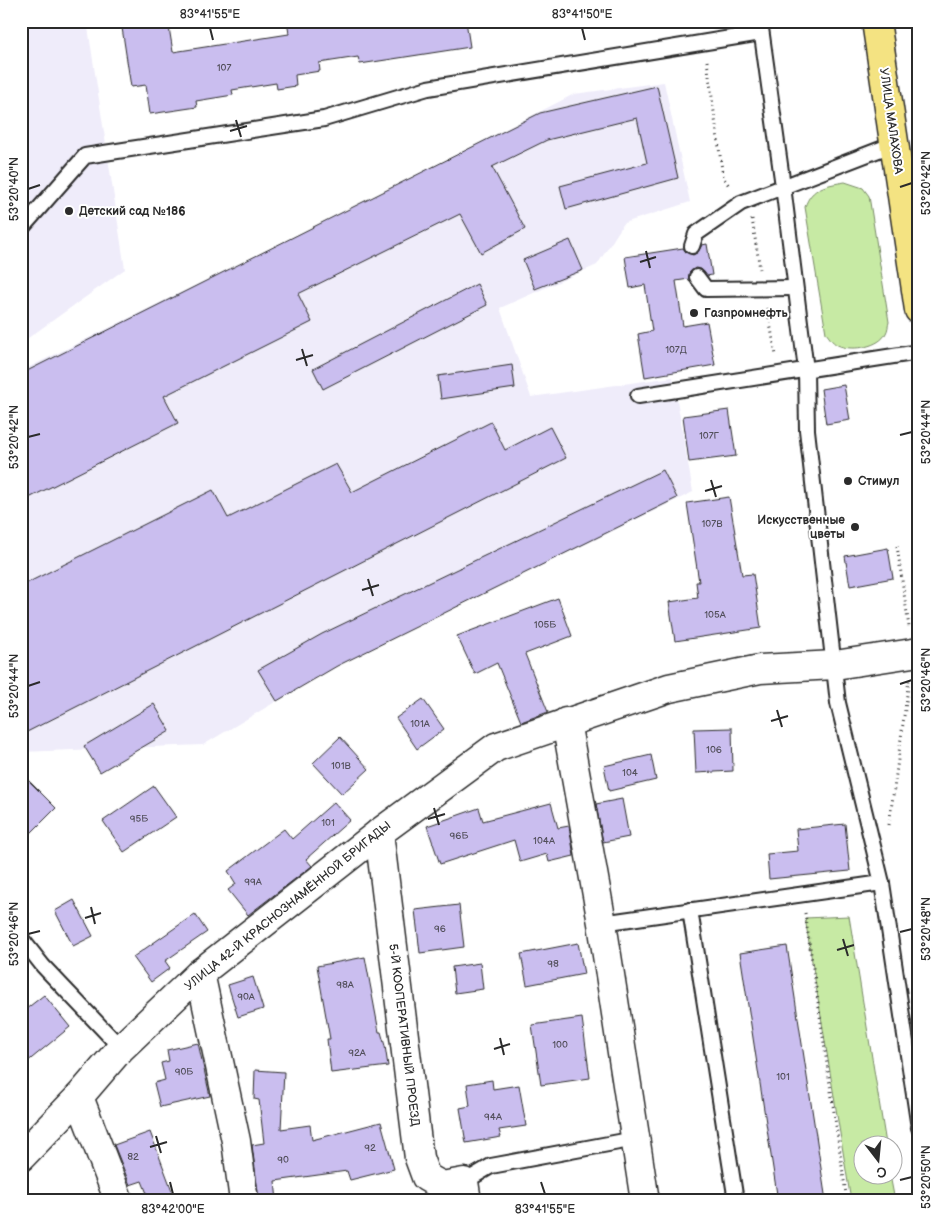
<svg xmlns="http://www.w3.org/2000/svg" width="940" height="1222" font-family="'Balsamiq Sans',sans-serif">
<style>
.built{fill:#efecfa}
.green{fill:#c7eaa4;stroke:#798a68}
.building{fill:#cabeef;stroke:#2b2b2b}
.lines{fill:none;stroke-linecap:round;stroke-linejoin:round}
.service-casing{stroke:#2b2b2b;stroke-width:18}
.minor-casing{stroke:#2b2b2b;stroke-width:31}
.primary-casing{stroke:#2b2b2b;stroke-width:31}
.path{stroke:#2b2b2b;stroke-width:3;stroke-dasharray:1 4;stroke-linecap:butt}
.service{stroke:#fff;stroke-width:14}
.minor{stroke:#fff;stroke-width:28}
.primary{stroke:#f4e382;stroke-width:28}
.tram{stroke:#2b2b2b;stroke-width:1}
.ticks{fill:none;stroke:#2b2b2b;stroke-width:2}
.poi-dot{fill:#2b2b2b;stroke:#fff;stroke-width:2}
.labels{text-anchor:middle;dominant-baseline:central;stroke-width:4;stroke-linejoin:round;paint-order:stroke}
.number-label{font-size:10px;fill:#53505c}
.street-label{font-size:12px;fill:#2b2b2b;stroke:#fff}
.poi-label{font-size:12px;font-weight:bold;fill:#2b2b2b;stroke:#fff;text-anchor:start}
.neatline{fill:none;stroke:#2b2b2b;stroke-width:2}
.ticks-label{font-size:12px;text-anchor:middle;fill:#2b2b2b}
</style>
<rect width="100%" height="100%" fill="#fff"/>
<filter id="ink" filterUnits="userSpaceOnUse"><feTurbulence type="fractalNoise" baseFrequency=".02" numOctaves="2"/><feDisplacementMap in="SourceGraphic" scale="10" xChannelSelector="R" yChannelSelector="G"/><feConvolveMatrix kernelMatrix="1 2 1 2 8 2 1 2 1" color-interpolation-filters="sRGB"/></filter>
<g filter="url(#ink)">
<g class="built">
<polygon points="21,21 87,21 125,269 21,343"/>
<polygon points="664,82 690,202 624,223 597,265 500,308 531,397 673,377 693,492 337,665 203,745 21,752 21,371 355,207 574,94"/>
</g>
<g class="green">
<path d="M845 182 863 188 869 196 889 322C888 325 888 330 886 333 880 347 853 351 840 346 833 344 830 338 826 333L805 207C811 187 827 185 845 182Z"/>
<polygon points="849,916 886,1144 862,1144 862,1174 890,1175 895,1201 851,1201 805,918"/>
</g>
<g class="building">
<polygon points="121,21 168,21 173,52 289,34 287,21 466,21 470,47 360,64 358,57 319,63 320,71 295,75 296,86 277,89 276,83 232,90 233,95 196,101 197,107 150,114 146,85 131,87"/>
<polygon points="657,86 678,178 566,209 560,186 647,163 637,118 547,140 492,167 525,229 481,253 460,214 298,294 312,322 164,396 178,423 21,502 21,374 540,113"/>
<polygon points="570,240 583,270 535,289 523,260"/>
<polygon points="707,244 712,275 707,276 701,269 695,268 689,273 689,279 676,281 683,326 707,322 715,365 645,377 638,334 652,331 645,285 630,288 625,257 683,248 686,252 693,255 698,252 702,245"/>
<polygon points="477,284 487,305 323,389 313,369"/>
<polygon points="512,365 515,388 441,399 438,376"/>
<polygon points="844,385 850,420 826,424 821,389"/>
<polygon points="729,410 736,456 689,462 683,416"/>
<polygon points="491,422 505,450 550,427 566,458 21,735 21,586 213,490 228,518 336,464 352,492"/>
<polygon points="663,470 677,498 337,666 277,701 258,670 322,634"/>
<polygon points="729,497 742,575 753,574 761,628 675,641 669,602 698,598 696,582 699,582 687,503"/>
<polygon points="888,548 893,578 850,586 845,556"/>
<polygon points="558,598 572,636 525,654 548,712 521,722 497,663 475,674 457,636"/>
<polygon points="423,699 444,729 417,749 396,718"/>
<polygon points="154,704 170,731 100,772 84,746"/>
<polygon points="732,728 733,771 696,773 694,729"/>
<polygon points="340,737 369,769 342,794 313,763"/>
<polygon points="651,755 656,780 609,791 604,766"/>
<polygon points="21,773 56,808 31,833 21,823"/>
<polygon points="154,786 176,817 124,852 103,821"/>
<polygon points="622,799 629,837 603,842 596,804"/>
<polygon points="334,802 350,820 306,859 312,866 248,915 228,890 236,884 228,871 284,829 292,839"/>
<polygon points="551,803 558,828 569,826 574,856 549,862 547,854 520,862 514,840 440,864 427,826 479,808 483,821"/>
<polygon points="845,824 850,871 769,879 767,854 798,851 796,829"/>
<polygon points="74,900 93,936 73,946 55,911"/>
<polygon points="459,905 464,947 420,953 415,910"/>
<polygon points="195,914 207,932 165,961 170,968 151,982 133,957"/>
<polygon points="578,943 584,974 527,985 521,954"/>
<polygon points="787,946 826,1201 778,1201 740,953"/>
<polygon points="365,957 379,1032 381,1032 385,1046 388,1066 331,1073 327,1039 330,1039 317,966"/>
<polygon points="480,963 483,989 455,993 452,967"/>
<polygon points="253,977 263,1009 238,1017 228,985"/>
<polygon points="44,995 70,1027 21,1067 21,1013"/>
<polygon points="582,1018 590,1078 541,1085 532,1025"/>
<polygon points="198,1043 210,1096 160,1107 154,1083 165,1080 161,1063 169,1061 167,1050"/>
<polygon points="255,1070 284,1072 281,1129 310,1125 312,1140 381,1122 394,1169 350,1180 347,1171 275,1181 277,1201 259,1201 252,1145 264,1143 259,1100 254,1099"/>
<polygon points="492,1080 493,1089 519,1085 526,1126 499,1130 501,1137 466,1143 460,1108 470,1106 467,1084"/>
<polygon points="150,1132 176,1201 150,1201 142,1181 130,1185 114,1145"/>
</g>
<g class="lines">
<g class="service-casing">
<g id="service">
<polyline points="760,21 783,186 806,370 807,430 838,703 882,883"/>
<polyline points="21,229 85,156 324,119 428,88 761,33"/>
<polyline points="692,246 696,234 741,203 894,144"/>
<polyline points="697,277 706,289 795,288"/>
<polyline points="638,396 919,352"/>
<polyline points="690,910 736,1201"/>
<polyline points="602,923 882,883 919,1128"/>
<polyline points="21,938 43,966 121,1048"/>
<polyline points="464,1182 491,1166 635,1139"/>
</g>
</g>
<g class="minor-casing">
<g id="minor">
<polyline points="566,722 602,923 645,1201"/>
<polyline points="379,833 419,1158 426,1177 442,1186 464,1182 467,1201"/>
<polyline points="200,973 236,1141 244,1201"/>
<polyline points="79,1097 119,1201"/>
<polyline points="21,1157 79,1097 121,1048 200,973 379,833 496,747 669,688 760,669 835,665 919,652"/>
</g>
</g>
<g class="primary-casing">
<polyline id="primary" points="876,21 919,310"/>
</g>
<g class="path">
<polyline points="707,61 723,177 730,187"/>
<polyline points="752,219 760,269"/>
<polyline points="767,308 776,355"/>
<polyline points="897,546 909,627"/>
<polyline points="889,825 909,680"/>
<polyline points="805,913 847,1201"/>
</g>
<use href="#service" class="service"/>
<use href="#minor" class="minor"/>
<use href="#primary" class="primary"/>
<polyline class="tram" points="911,21 919,72"/>
</g>
</g>
<path class="ticks" d="M210 28 213 40M582 28 585 40M236 120 241 137M230 131 247 126M900 187 912 183M28 189 40 185M646 251 650 268M640 262 656 257M302 349 307 366M296 360 313 355M900 435 912 432M28 437 40 434M711 480 716 497M705 491 722 486M368 579 373 596M362 590 379 585M900 684 912 680M28 686 40 682M777 710 782 727M771 721 788 716M434 808 439 825M428 819 445 814M91 907 95 924M85 918 101 913M900 932 912 929M28 934 40 931M843 939 848 956M837 950 854 945M500 1038 504 1055M494 1049 510 1044M156 1136 161 1153M150 1147 167 1142M900 1180 912 1177M170 1182 173 1194M541 1182 545 1194"/>
<g class="poi-dot">
<circle cx="69" cy="211" r="5"/>
<circle cx="694" cy="313" r="5"/>
<circle cx="848" cy="481" r="5"/>
<circle cx="855" cy="527" r="5"/>
</g>
<g class="labels">
<g class="number-label">
<text x="224" y="68">107</text>
<text x="676" y="350">107Д</text>
<text x="709" y="436">107Г</text>
<text x="712" y="524">107В</text>
<text x="715" y="615">105А</text>
<text x="545" y="625">105Б</text>
<text x="420" y="724">101А</text>
<text x="714" y="750">106</text>
<text x="341" y="766">101В</text>
<text x="630" y="773">104</text>
<text x="139" y="819">95Б</text>
<text x="328" y="823">101</text>
<text x="459" y="836">96Б</text>
<text x="544" y="841">104А</text>
<text x="253" y="882">99А</text>
<text x="440" y="929">96</text>
<text x="553" y="964">98</text>
<text x="345" y="985">98А</text>
<text x="246" y="997">90А</text>
<text x="560" y="1045">100</text>
<text x="357" y="1053">92А</text>
<text x="184" y="1072">90Б</text>
<text x="783" y="1077">101</text>
<text x="493" y="1117">94А</text>
<text x="370" y="1148">92</text>
<text x="133" y="1157">82</text>
<text x="283" y="1160">90</text>
</g>
<g class="street-label">
<text transform="translate(891 121) rotate(82)">УЛИЦА МАЛАХОВА</text>
<text transform="translate(288 906) rotate(-39)">УЛИЦА 42-Й КРАСНОЗНАМЁННОЙ БРИГАДЫ</text>
<text transform="translate(404 1035) rotate(83)">5-Й КООПЕРАТИВНЫЙ ПРОЕЗД</text>
</g>
<g class="poi-label">
<text x="79" y="211">Детский сад №186</text>
<text x="704" y="313">Газпромнефть</text>
<text x="858" y="481">Стимул</text>
<text x="845" y="520" text-anchor="end">Искусственные<tspan x="845" dy="14">цветы</tspan></text>
</g>
</g>
<rect width="940" height="1222" fill="none" stroke="#fff" stroke-width="55"/>
<g transform="translate(878 1160) rotate(164)"><circle r="24" fill="#ffffff" stroke="#aaaaaa"/>
<path d="M0-4L9 19L0 12L-9 19Z" fill="#2b2b2b"/>
<text y="-8" font-size="14" font-weight="bold" text-anchor="middle" fill="#2b2b2b">С</text>
</g>
<rect x="28" y="28" width="884" height="1166" class="neatline"/>
<g class="ticks-label">
<text x="210" y="18">83°41'55"E</text>
<text x="582" y="18">83°41'50"E</text>
<text transform="translate(926 183) rotate(-90)" y="4">53°20'42"N</text>
<text transform="translate(14 189) rotate(-90)" y="4">53°20'40"N</text>
<text transform="translate(926 432) rotate(-90)" y="4">53°20'44"N</text>
<text transform="translate(14 437) rotate(-90)" y="4">53°20'42"N</text>
<text transform="translate(926 680) rotate(-90)" y="4">53°20'46"N</text>
<text transform="translate(14 686) rotate(-90)" y="4">53°20'44"N</text>
<text transform="translate(926 929) rotate(-90)" y="4">53°20'48"N</text>
<text transform="translate(14 934) rotate(-90)" y="4">53°20'46"N</text>
<text transform="translate(926 1177) rotate(-90)" y="4">53°20'50"N</text>
<text x="173" y="1213">83°42'00"E</text>
<text x="545" y="1213">83°41'55"E</text>
</g>
</svg>
